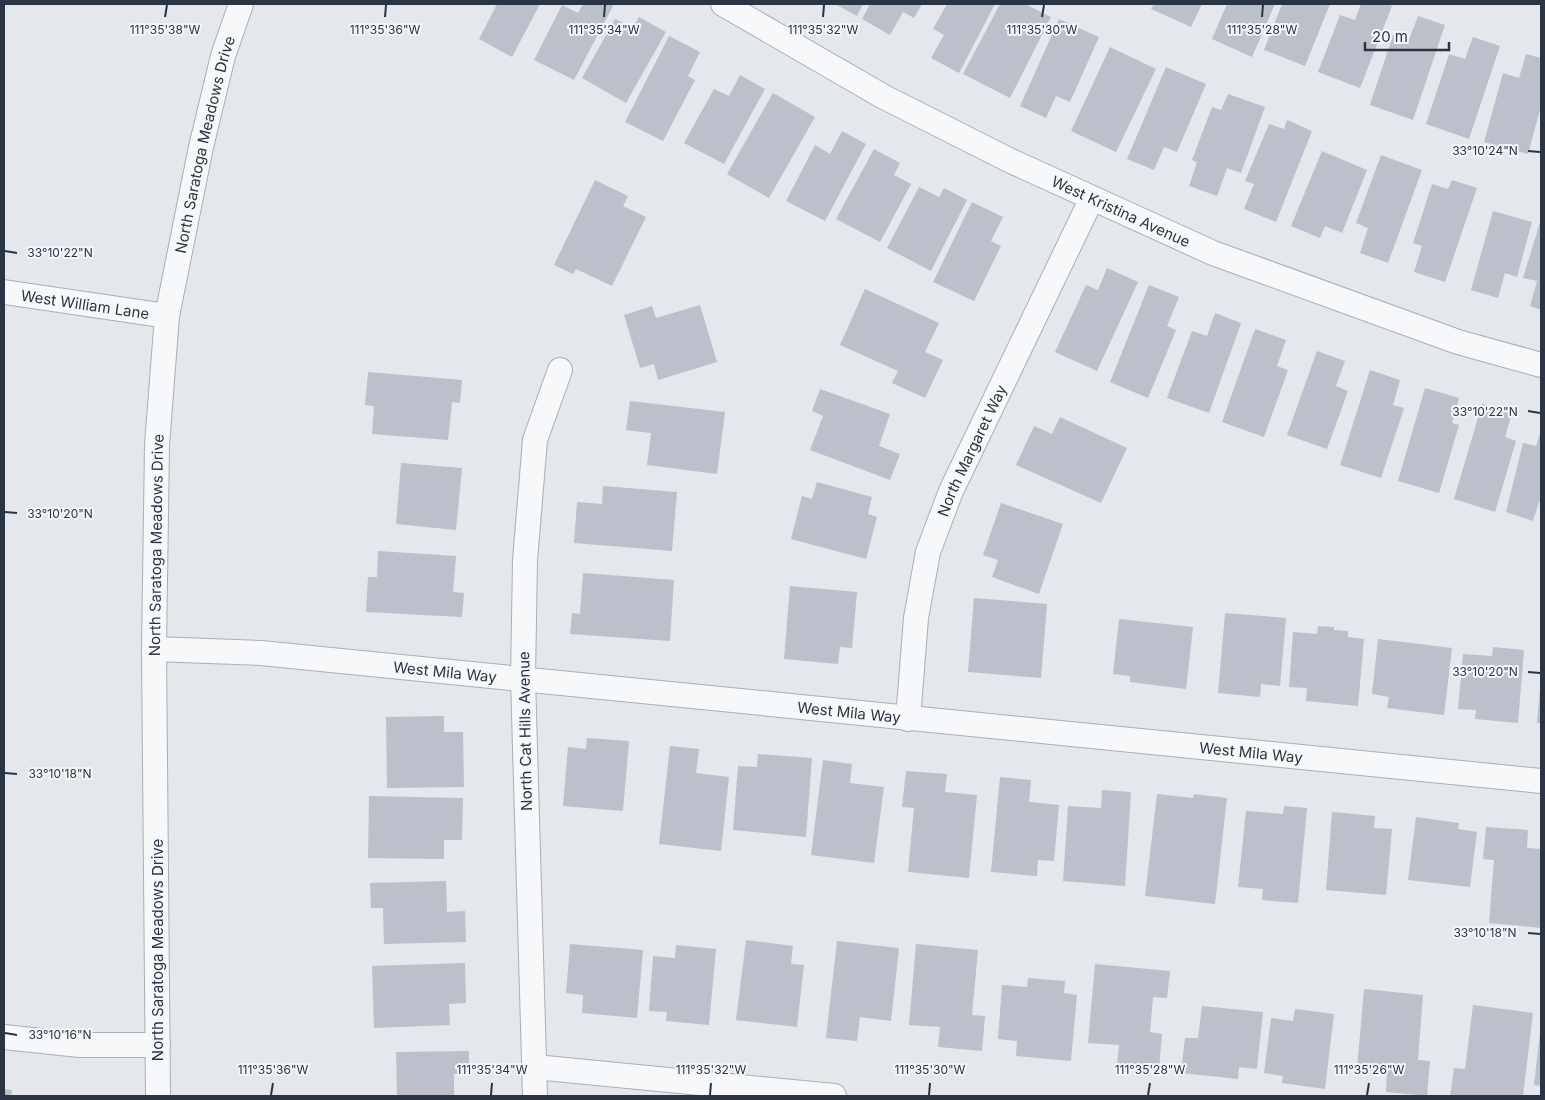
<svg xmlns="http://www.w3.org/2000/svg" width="1545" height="1100" font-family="Inter,sans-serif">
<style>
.building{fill:#bbc0ca}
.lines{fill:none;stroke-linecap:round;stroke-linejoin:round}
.minor-casing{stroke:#a9aeb7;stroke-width:26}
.minor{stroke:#f7f8fa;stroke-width:24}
.ticks{fill:none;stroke:#2b3445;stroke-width:2}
.labels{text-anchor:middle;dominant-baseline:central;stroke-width:4;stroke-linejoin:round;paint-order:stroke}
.street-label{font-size:15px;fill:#2b3445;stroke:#f4f6f9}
.ticks-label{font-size:12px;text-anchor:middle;fill:#2b3445;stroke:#f4f6f9;stroke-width:4;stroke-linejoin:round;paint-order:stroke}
</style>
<rect width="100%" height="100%" fill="#e4e7ec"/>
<g class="building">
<polygon points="497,4 540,4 512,57 479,39"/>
<polygon points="583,4 614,4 574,80 534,60 562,5 578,13"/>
<polygon points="835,4 863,4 857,16"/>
<polygon points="870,4 922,4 914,18 903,12 890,35 862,19"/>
<polygon points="947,4 995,4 959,73 931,58 944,35 933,29"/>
<polygon points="1000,4 1025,4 1051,17 1010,98 963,74"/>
<polygon points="1154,4 1202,4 1191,27 1151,9"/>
<polygon points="1227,4 1275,4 1252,57 1212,39"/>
<polygon points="1282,4 1330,4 1305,66 1264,50"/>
<polygon points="1361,4 1386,4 1392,6 1360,88 1318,72 1340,15 1355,20"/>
<polygon points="1418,16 1445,25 1413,120 1370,105 1393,35 1409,40"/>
<polygon points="639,17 666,32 626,103 582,78 615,19 633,28"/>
<polygon points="1059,19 1099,37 1070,102 1056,96 1046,118 1020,106"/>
<polygon points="669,36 700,52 688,76 695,80 663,141 625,122"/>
<polygon points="1473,37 1500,46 1469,139 1426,124 1449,54 1465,59"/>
<polygon points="1110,47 1156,69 1116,152 1071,131"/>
<polygon points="1526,54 1541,58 1541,106 1528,154 1484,142 1503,73 1519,78"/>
<polygon points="1166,67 1206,84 1177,152 1164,147 1154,170 1127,159"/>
<polygon points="740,75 765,89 724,164 684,143 714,89 729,96"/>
<polygon points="773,93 815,117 769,198 727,174"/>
<polygon points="1228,94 1265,107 1241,173 1227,168 1217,196 1189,186 1197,162 1192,160 1212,107 1221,110"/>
<polygon points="1287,120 1312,131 1276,222 1244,209 1254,184 1245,181 1269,124 1284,129"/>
<polygon points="842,131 866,144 825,221 786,201 815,145 830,154"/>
<polygon points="874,149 900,163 894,175 911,184 880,242 836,219"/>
<polygon points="1322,151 1367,170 1342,233 1325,226 1320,238 1291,226"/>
<polygon points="1381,155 1422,170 1388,263 1360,253 1368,228 1356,223"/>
<polygon points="595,180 628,196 623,206 646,217 612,286 576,269 573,274 554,265"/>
<polygon points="1452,180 1477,188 1445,282 1414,272 1422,246 1413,243 1432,184 1448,189"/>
<polygon points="919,187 939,197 944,188 967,200 931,271 887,248"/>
<polygon points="972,202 1003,217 991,241 1001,246 974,301 933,282"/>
<polygon points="1493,211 1532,222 1517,277 1505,273 1498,298 1471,290"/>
<polygon points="1541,219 1541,310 1530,306 1537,281 1523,278"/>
<polygon points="1107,268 1138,282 1097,371 1055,352 1086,285 1098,290"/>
<polygon points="1149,285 1179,297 1167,326 1176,330 1148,398 1110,382"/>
<polygon points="865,289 939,323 925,352 943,360 925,398 892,383 898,371 840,345"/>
<polygon points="700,305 717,362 658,380 654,364 640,368 624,315 652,306 656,318"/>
<polygon points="1215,313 1241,323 1209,413 1167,398 1192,331 1207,336"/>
<polygon points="1255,329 1286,340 1277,366 1288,370 1264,437 1222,422"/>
<polygon points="1317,351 1345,361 1336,386 1348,391 1327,449 1287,435"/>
<polygon points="1370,370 1400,380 1393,405 1404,408 1381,478 1340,465"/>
<polygon points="368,372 462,380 460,403 452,402 448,440 372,434 374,406 365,405"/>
<polygon points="1425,388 1459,398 1452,423 1459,425 1439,493 1398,481"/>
<polygon points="820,389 890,414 879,446 900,454 890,480 810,450 823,416 812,411"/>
<polygon points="630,401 725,412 717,474 647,465 651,433 626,430"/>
<polygon points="1482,404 1512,413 1505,437 1516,441 1495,512 1454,499"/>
<polygon points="1060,417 1127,448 1101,503 1016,465 1034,426 1052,434"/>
<polygon points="1541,430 1541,502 1539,502 1533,521 1506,512 1523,443 1536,446"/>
<polygon points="401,463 462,468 456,530 396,524"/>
<polygon points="817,482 872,497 868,514 877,517 866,559 791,539 802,496 812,499"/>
<polygon points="603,486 677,492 672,551 574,543 577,502 602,504"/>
<polygon points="1001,503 1063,524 1039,594 992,577 998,560 983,555"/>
<polygon points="378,551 456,556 453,592 464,593 462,617 366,612 368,577 377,577"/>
<polygon points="583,573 674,580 670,641 570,634 572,613 580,614"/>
<polygon points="790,586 857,592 852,648 840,647 838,664 784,659"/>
<polygon points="974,598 1047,604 1041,678 968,672"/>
<polygon points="1225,613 1286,618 1280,686 1261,684 1260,697 1218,693"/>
<polygon points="1119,619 1193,627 1186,689 1130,682 1130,676 1113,674"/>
<polygon points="1318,626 1334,627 1334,630 1348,631 1348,637 1364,639 1358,706 1306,701 1307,688 1289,687 1293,632 1317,634"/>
<polygon points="1378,639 1452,648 1444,715 1387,708 1389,697 1372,694"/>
<polygon points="1493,647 1524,650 1518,723 1475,719 1476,710 1458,709 1463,654 1492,656"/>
<polygon points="1540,689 1541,689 1541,723 1537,723"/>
<polygon points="444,716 444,732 463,732 464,787 387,788 386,717"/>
<polygon points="587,738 629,741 623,811 563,806 568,747 586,749"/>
<polygon points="670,746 699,749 696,773 729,777 721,851 659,844"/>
<polygon points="758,754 812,758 806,837 733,830 738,766 757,767"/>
<polygon points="823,760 852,764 850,783 884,787 874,863 811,855"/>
<polygon points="906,771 947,774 945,792 977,795 969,878 908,872 914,808 902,807"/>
<polygon points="1000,777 1031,780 1029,802 1059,805 1054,861 1038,860 1037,876 991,872"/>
<polygon points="1102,790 1131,792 1125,886 1063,881 1068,806 1101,808"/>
<polygon points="1157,794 1193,798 1194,794 1227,798 1215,904 1145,896"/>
<polygon points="369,796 463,798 462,840 444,840 444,859 368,858"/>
<polygon points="1284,806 1307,808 1298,903 1262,900 1263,889 1238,887 1246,811 1283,814"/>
<polygon points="1332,812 1375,816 1374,828 1392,829 1386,895 1326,890"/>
<polygon points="1416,817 1459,823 1458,829 1477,832 1470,887 1408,880"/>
<polygon points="1486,827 1528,830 1527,848 1541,849 1541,928 1489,923 1494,860 1483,859"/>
<polygon points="446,881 447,912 465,911 466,942 384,944 383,908 371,908 370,883"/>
<polygon points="746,940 793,946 791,964 804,965 797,1027 736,1020"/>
<polygon points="837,941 899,948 891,1021 860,1017 857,1041 826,1038"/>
<polygon points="570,944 643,950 637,1018 582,1013 583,995 566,993"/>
<polygon points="916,944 978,950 972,1015 985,1016 982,1051 938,1047 940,1027 909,1025"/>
<polygon points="676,945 716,949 709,1025 666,1021 667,1012 649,1011 653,956 675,958"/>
<polygon points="465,963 466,1003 449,1004 450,1025 374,1028 372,966"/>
<polygon points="1095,964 1170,971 1167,998 1153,997 1150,1032 1162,1034 1159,1069 1117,1065 1119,1045 1088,1043"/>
<polygon points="1028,978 1065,981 1064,993 1077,995 1071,1061 1016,1056 1017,1041 998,1039 1002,985 1027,987"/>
<polygon points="1364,989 1423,995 1418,1060 1430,1061 1427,1096 1386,1092 1387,1072 1357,1069"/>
<polygon points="1473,1005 1533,1013 1523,1096 1450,1096 1454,1068 1465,1069"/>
<polygon points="1202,1006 1263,1012 1257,1069 1239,1067 1238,1079 1181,1073 1185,1038 1198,1038"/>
<polygon points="1295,1009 1334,1014 1325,1089 1282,1083 1283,1076 1264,1073 1271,1018 1293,1021"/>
<polygon points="1540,1032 1541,1032 1541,1086 1534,1085"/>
<polygon points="469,1051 469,1074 454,1074 454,1096 397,1096 396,1052"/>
<polygon points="4,1089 12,1090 11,1096 4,1096"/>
</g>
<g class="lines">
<g class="minor-casing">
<g id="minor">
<path id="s1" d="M723 4 884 97 1009 160 1213 253 1458 342 1541 365"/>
<path id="s2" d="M4 292 167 316"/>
<path id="s3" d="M154 649 261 653 1541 781"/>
<path id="s4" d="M908 719 916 618 928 552 951 491 1092 198"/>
<polyline points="4,1037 80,1045 158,1045"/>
<polyline points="535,1067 834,1096"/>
<path id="s5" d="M158 1096 154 649 157 445 167 316 201 147 223 56 241 4"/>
<polyline points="535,1096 523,678 525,560 535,440 560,370"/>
</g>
</g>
<use href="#minor" class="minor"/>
</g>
<path class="ticks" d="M165 17 167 5M385 17 386 5M604 17 605 5M823 17 824 5M1042 17 1044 5M1262 17 1263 5M1528 151 1540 152M5 251 17 253M1528 411 1540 413M5 512 17 513M1528 672 1540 673M5 773 17 774M1528 933 1540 934M5 1033 17 1035M271 1095 273 1083M491 1095 492 1083M710 1095 711 1083M929 1095 930 1083M1148 1095 1150 1083M1367 1095 1369 1083"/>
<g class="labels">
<g class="street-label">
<text stroke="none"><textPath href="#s5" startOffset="956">North Saratoga Meadows Drive</textPath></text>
<text stroke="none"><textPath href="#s1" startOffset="449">West Kristina Avenue</textPath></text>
<text stroke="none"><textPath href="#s2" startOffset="82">West William Lane</textPath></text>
<text stroke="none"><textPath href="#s4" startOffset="279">North Margaret Way</textPath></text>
<text stroke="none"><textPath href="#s5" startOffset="551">North Saratoga Meadows Drive</textPath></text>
<text stroke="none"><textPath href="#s3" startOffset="292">West Mila Way</textPath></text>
<text stroke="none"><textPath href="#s3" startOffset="698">West Mila Way</textPath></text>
<text transform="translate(525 731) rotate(-91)">North Cat Hills Avenue</text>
<text stroke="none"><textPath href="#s3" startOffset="1102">West Mila Way</textPath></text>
<text transform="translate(157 950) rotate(-90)">North Saratoga Meadows Drive</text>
</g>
</g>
<g class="ticks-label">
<text x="165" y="34">111°35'38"W</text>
<text x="385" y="34">111°35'36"W</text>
<text x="604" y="34">111°35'34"W</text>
<text x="823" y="34">111°35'32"W</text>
<text x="1042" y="34">111°35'30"W</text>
<text x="1262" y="34">111°35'28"W</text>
<text x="1485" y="155">33°10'24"N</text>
<text x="60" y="257">33°10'22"N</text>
<text x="1485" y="416">33°10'22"N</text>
<text x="60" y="518">33°10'20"N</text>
<text x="1485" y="676">33°10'20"N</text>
<text x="60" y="778">33°10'18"N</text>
<text x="1485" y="937">33°10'18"N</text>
<text x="60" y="1039">33°10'16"N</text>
<text x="273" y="1074">111°35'36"W</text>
<text x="492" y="1074">111°35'34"W</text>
<text x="711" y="1074">111°35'32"W</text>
<text x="930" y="1074">111°35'30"W</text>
<text x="1150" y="1074">111°35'28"W</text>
<text x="1369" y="1074">111°35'26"W</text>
</g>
<rect width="1545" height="1100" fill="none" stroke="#2b3445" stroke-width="10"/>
<path d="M1365 42v8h84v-8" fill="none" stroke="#2b3445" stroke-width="2.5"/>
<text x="1372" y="42" font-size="15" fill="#2b3445" stroke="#f4f6f9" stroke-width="4" paint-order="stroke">20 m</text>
</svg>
